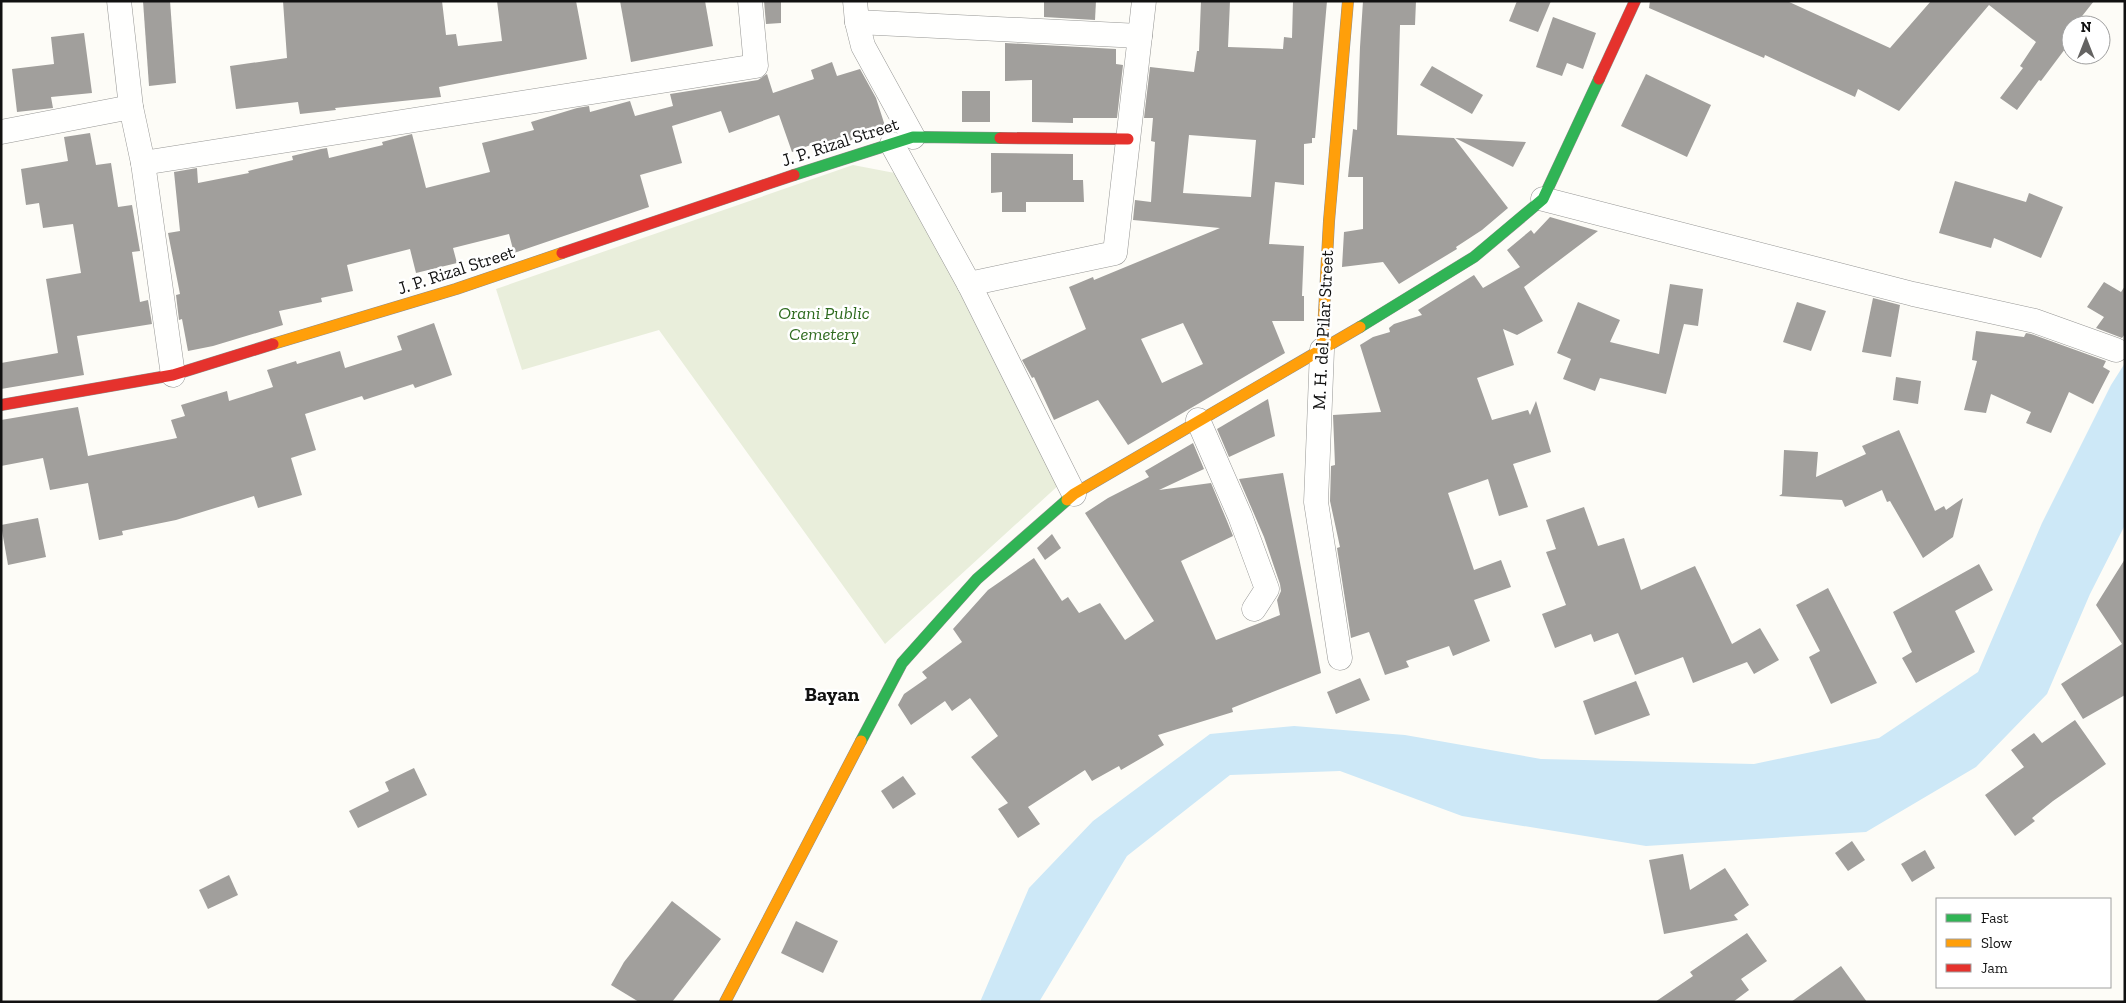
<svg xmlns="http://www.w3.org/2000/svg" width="2126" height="1003" font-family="'Zilla Slab',serif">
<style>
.cemetery{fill:#e9eedb}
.water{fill:#cde8f7}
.building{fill:#a19f9c;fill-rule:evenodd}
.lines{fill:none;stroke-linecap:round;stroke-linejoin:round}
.street-casing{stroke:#979795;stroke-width:25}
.fast-casing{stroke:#8e8d8b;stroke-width:12}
.slow-casing{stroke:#8e8d8b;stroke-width:12}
.jam-casing{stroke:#8e8d8b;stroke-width:12}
.street{stroke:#fffffe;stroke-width:24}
.fast{stroke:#30b455;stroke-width:11}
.slow{stroke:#ff9f0a;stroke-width:11}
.jam{stroke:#e5322d;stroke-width:11}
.labels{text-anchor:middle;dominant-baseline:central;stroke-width:5;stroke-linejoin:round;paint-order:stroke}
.street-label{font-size:18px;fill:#111;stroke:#fff}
.park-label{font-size:18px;font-style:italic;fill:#2f6b1f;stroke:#fff}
.quarter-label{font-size:20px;font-weight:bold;fill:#111;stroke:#fff}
</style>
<rect width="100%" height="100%" fill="#fdfcf7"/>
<polygon class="cemetery" points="853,165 900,174 1061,483 885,644 659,330 522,370 496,289"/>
<polygon class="water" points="2125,363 2125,525 2090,594 2047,694 1976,767 1866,832 1646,846 1462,816 1340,771 1230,775 1127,856 1039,1002 980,1002 1029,888 1093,821 1210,734 1294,726 1405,735 1541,759 1754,764 1879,738 1978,672 2042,523 2111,385"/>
<g class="building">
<polygon points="143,1 170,1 176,83 149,86"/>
<polygon points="283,1 442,1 446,35 456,34 458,46 502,41 497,1 576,1 587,59 439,87 441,97 335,108 336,110 300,114 298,102 236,109 230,66 287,58"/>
<polygon points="620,1 705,1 713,46 631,62"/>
<polygon points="764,1 781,1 781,23 766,24"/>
<polygon points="1044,1 1096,1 1095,20 1044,17"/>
<path d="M1201 1H1230L1228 47 1283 49 1284 37 1292 38 1293 1H1327L1315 138H1312V143L1304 144V185L1275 182 1269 244 1304 246 1302 296H1304V321H1272L1285 353 1128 445 1098 400 1054 420 1034 377 1032 378 1022 360 1086 329 1069 287 1093 277 1094 280 1220 228 1133 220 1135 200 1151 202 1155 142 1151 141 1153 118H1144L1150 67 1194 72 1197 51H1199ZM1189 135 1256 140 1251 197 1183 193ZM1183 323 1203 364 1162 383 1141 339Z"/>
<polygon points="1363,1 1416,1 1415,25 1400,25 1397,135 1454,138 1508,208 1482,230 1456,247 1457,249 1399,284 1383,262 1342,267 1344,232 1363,229 1363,177 1348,177 1353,129 1357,130 1360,47"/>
<polygon points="1517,1 1551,1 1538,32 1509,21"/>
<polygon points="1650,1 1787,1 1890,48 1931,1 2094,1 2075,25 2071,25 2071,41 2041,81 2039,80 2017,110 2000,98 2023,68 2020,66 2036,42 1989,5 1899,111 1858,89 1855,97 1765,55 1764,58 1649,8"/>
<polygon points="1553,17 1596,33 1583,69 1567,63 1562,76 1536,67"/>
<polygon points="84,33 92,93 51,97 53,108 17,112 12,69 54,64 51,37"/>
<polygon points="1005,43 1116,49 1116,64 1123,65 1117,118 1073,118 1073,123 1032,122 1032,80 1005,81"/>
<polygon points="832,62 837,76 860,69 876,98 886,129 824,149 821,141 792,152 779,115 729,133 721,111 672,126 682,163 640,175 649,207 514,253 509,234 453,248 457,263 416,273 410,249 347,265 353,291 321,298 322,302 279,311 283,325 213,346 188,351 182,319 179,320 176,295 180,294 168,233 180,231 174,172 197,168 198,183 249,173 248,171 293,160 292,156 321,149 327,148 329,158 383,145 382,142 412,134 426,188 490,172 482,143 534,130 531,122 577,108 589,106 590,112 630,101 635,116 673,106 670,94 758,80 767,74 773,93 814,79 811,70"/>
<polygon points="1432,66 1483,95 1472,114 1420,85"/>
<polygon points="1646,74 1711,105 1687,157 1621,126"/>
<rect x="962" y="91" width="28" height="31"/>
<polygon points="90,133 96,165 111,163 118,207 132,205 140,251 132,252 140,302 148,300 152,324 77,336 84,375 1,389 1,363 58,353 46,279 81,273 73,224 43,228 39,203 26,205 21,169 68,161 64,137"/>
<polygon points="1455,138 1526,142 1513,167"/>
<polygon points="991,153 1073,154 1073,180 1083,180 1084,202 1026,202 1026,212 1002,212 1002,192 991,193"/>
<polygon points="1955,181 2026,202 2029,193 2063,207 2041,258 1994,238 1991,248 1939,233"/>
<polygon points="1550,217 1598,231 1524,287 1543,321 1517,335 1503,329 1514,365 1477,378 1492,420 1528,410 1530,415 1536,401 1551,452 1513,464 1528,507 1499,516 1488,479 1448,493 1474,570 1501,560 1511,587 1474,600 1490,641 1453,656 1449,646 1406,661 1409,667 1385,675 1369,632 1351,638 1337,548 1340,547 1330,501 1331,466 1335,465 1333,415 1381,412 1360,345 1373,337 1390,332 1389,328 1394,324 1422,315 1418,310 1474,275 1483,288 1520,267 1507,250 1531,230 1534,234"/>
<polygon points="2104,282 2121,292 2125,286 2125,334 2122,338 2096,328 2104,317 2087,307"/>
<polygon points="1670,284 1703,289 1698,326 1684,324 1666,394 1600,378 1595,391 1563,379 1571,359 1557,353 1578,302 1620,320 1610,342 1659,354"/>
<polygon points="1873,298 1900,305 1891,357 1862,352"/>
<polygon points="1797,302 1826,311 1811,351 1783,342"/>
<polygon points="434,323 452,375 415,388 413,384 364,400 362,396 305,414 316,450 291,458 302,495 258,508 254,496 176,520 122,531 123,535 99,540 88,483 50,490 43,458 1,466 1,420 78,407 88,456 177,438 171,420 185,416 181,405 227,391 229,401 273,387 267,370 296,361 297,364 340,351 345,368 402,350 397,336"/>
<polygon points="1976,331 2024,337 2026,333 2031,334 2106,361 2103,367 2110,371 2093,404 2069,392 2051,433 2026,423 2031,412 1991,394 1986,413 1964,410 1977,361 1972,360"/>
<polygon points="1896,377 1921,381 1918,404 1893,400"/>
<polygon points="1268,399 1275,436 1229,457 1217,429"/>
<polygon points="1899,430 1935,511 1944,506 1946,510 1963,498 1953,537 1923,558 1890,501 1887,502 1882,490 1845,507 1842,500 1779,496 1782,494 1784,450 1818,452 1816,477 1866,454 1862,446"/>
<polygon points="1193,443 1204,469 1159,490 1211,483 1227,521 1233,536 1181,561 1216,640 1280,615 1277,600 1281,591 1280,584 1264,537 1239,479 1283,473 1321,673 1232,708 1233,712 1158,735 1164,745 1121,770 1119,766 1092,781 1085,770 1028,807 1040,824 1018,838 998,809 1008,803 971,757 998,736 970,698 952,711 945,701 911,725 898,705 904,694 927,678 922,672 962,642 953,629 988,590 1034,558 1062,601 1068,597 1079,613 1100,603 1125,640 1154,621 1085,513 1108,498 1149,477 1145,471"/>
<polygon points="1584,507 1598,546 1624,538 1641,590 1695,566 1732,644 1760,628 1779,660 1754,674 1747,662 1693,683 1683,657 1635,675 1618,633 1594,642 1591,634 1555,648 1542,614 1566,605 1546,552 1556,549 1546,520"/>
<polygon points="38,518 46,557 8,565 1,525"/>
<polygon points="1052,534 1061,548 1045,560 1037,548"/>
<polygon points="2125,559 2125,695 2083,719 2061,684 2122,644 2096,605"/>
<polygon points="1979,564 1993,590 1955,611 1975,652 1916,683 1902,658 1912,652 1893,612"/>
<polygon points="1828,588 1877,683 1831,704 1809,657 1820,651 1796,605"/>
<polygon points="1360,678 1370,700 1336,714 1327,692"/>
<polygon points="1636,681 1650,715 1595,735 1583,701"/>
<polygon points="2075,720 2106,764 2053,801 2032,818 2035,821 2015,836 1985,795 2024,767 2011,750 2034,733 2042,743"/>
<polygon points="414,768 427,795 358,828 349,811 389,791 385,782"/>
<polygon points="903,776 916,794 893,809 881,791"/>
<polygon points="1852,841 1865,860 1848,871 1835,853"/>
<polygon points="1925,850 1935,868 1912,882 1901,864"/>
<polygon points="1683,854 1690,890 1725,868 1749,905 1734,915 1738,920 1664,934 1649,860"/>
<polygon points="229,875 238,895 208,909 199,890"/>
<polygon points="672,901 721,939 672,1002 639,1002 611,985 624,962"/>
<polygon points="796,921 838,941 823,973 781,953"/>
<polygon points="1747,933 1767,961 1741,979 1749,990 1733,1002 1655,1002 1693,976 1690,972"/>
<polygon points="1841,966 1867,1002 1791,1002"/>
</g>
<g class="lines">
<g class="street-casing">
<g id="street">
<polyline points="119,1 131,107 143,163 173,375"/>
<polyline points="855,1 857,22 863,46 913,137"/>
<polyline points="857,22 1140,36"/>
<polyline points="1,132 131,107"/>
<polyline points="892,144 969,284 1074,494"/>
<polyline points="143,163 756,66 750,1"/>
<polyline points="1543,199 1913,294 2035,321 2116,350"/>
<polyline points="969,284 1115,253 1144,1"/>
<polyline points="1322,350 1316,502 1340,658"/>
<polyline points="1198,420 1240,516 1267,589 1254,609"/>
</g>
</g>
<g class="fast-casing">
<g id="fast">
<polyline points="794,175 913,137 1000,138"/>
<polyline points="1360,327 1474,257 1543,199 1599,79"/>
<polyline points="861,741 902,663 977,579 1067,500"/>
</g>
</g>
<g class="slow-casing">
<g id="slow">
<polyline points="273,344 456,289 562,253"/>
<polyline points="1322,350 1329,221 1348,1"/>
<polyline points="1067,500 1074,494 1360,327"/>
<polyline points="725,1002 861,741"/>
</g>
</g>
<g class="jam-casing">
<g id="jam">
<polyline points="1599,79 1635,1"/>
<polyline points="1000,138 1128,139"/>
<polyline points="562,253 794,175"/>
<polyline points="1,405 173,375 273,344"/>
</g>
</g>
<use href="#street" class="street"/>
<use href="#fast" class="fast"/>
<use href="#slow" class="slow"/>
<use href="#jam" class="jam"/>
</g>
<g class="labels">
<g class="street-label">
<text transform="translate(840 142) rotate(-18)">J. P. Rizal Street</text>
<text transform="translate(456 270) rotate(-18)">J. P. Rizal Street</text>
<text transform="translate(1323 330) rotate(-87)">M. H. del Pilar Street</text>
</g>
<g class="park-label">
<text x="824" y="313">Orani Public<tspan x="824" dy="21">Cemetery</tspan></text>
</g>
<g class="quarter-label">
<text x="832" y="694">Bayan</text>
</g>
</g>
<rect width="2126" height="1003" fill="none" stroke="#111111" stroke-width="5"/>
<rect x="1936" y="898" width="175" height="90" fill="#ffffff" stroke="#a0a0a0"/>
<rect x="1946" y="914" width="25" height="8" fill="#30b455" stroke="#a0a0a0"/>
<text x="1981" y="923" font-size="15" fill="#111111">Fast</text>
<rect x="1946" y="939" width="25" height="8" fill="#ff9f0a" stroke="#a0a0a0"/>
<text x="1981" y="948" font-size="15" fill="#111111">Slow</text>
<rect x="1946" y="964" width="25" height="8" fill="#e5322d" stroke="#a0a0a0"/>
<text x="1981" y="973" font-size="15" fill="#111111">Jam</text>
<g transform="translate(2086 40)"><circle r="24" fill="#ffffff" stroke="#a0a0a0"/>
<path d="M0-4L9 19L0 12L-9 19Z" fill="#646362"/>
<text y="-8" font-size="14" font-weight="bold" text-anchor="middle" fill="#111111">N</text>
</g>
</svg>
